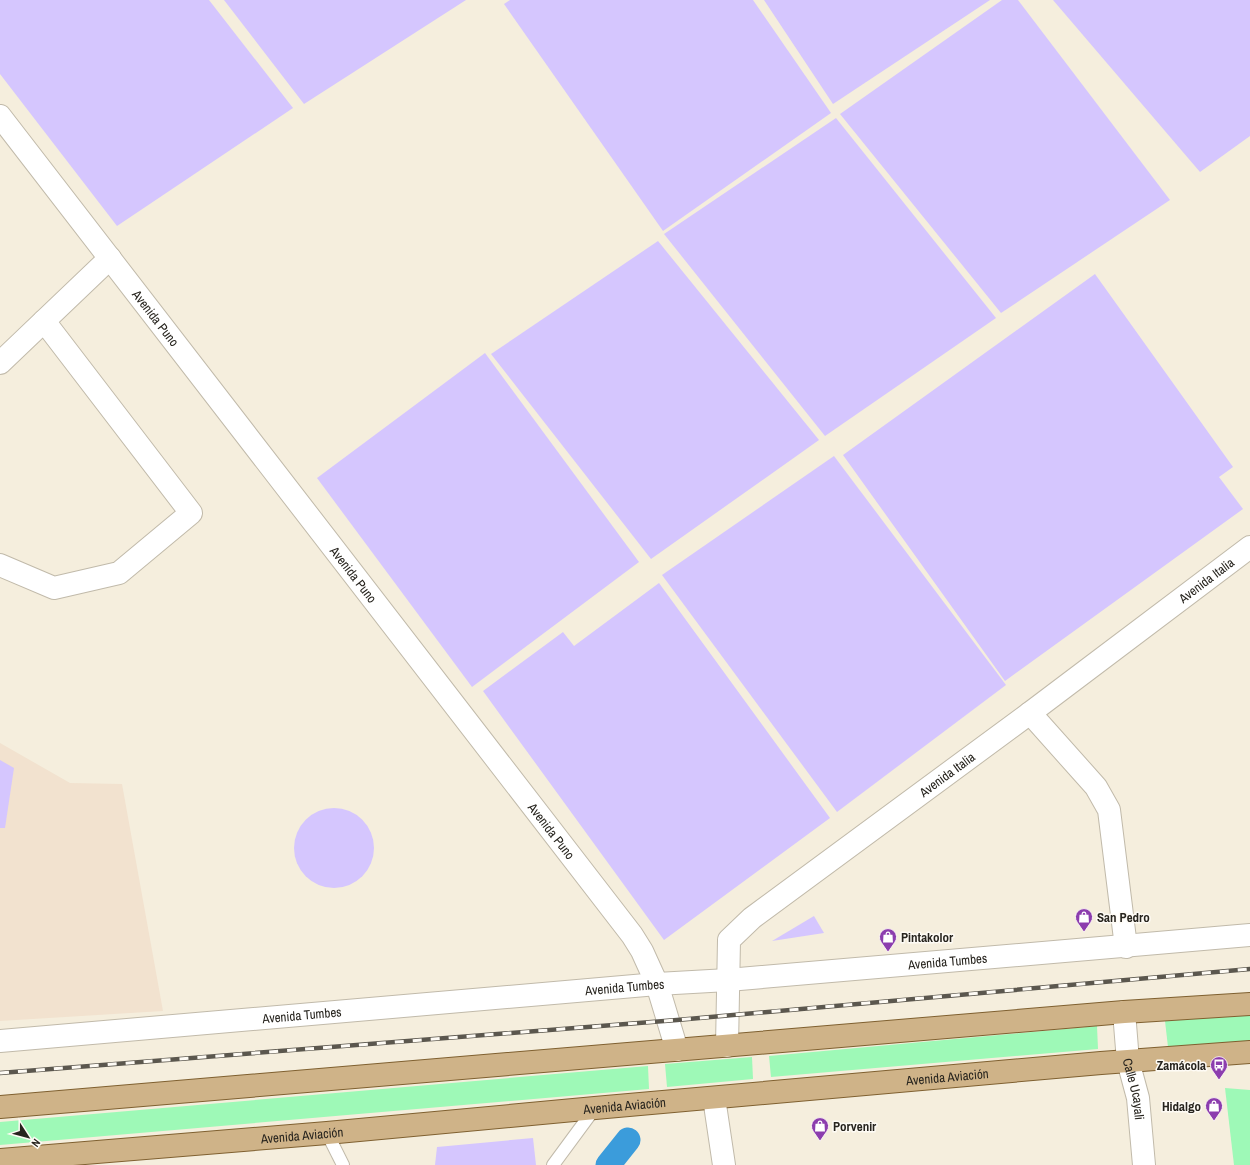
<svg xmlns="http://www.w3.org/2000/svg" width="1250" height="1165" font-family="'Archivo Narrow',sans-serif">
<style>
.industrial{fill:#f2e2cf}
.green{fill:#9ef9b7}
.lines{fill:none;stroke-linecap:round;stroke-linejoin:round}
.canal{stroke:#3b9cdb;stroke-width:25}
.building{fill:#d5c6fe}
.service-casing{stroke:#c1baaa;stroke-width:14}
.minor-casing{stroke:#c1baaa;stroke-width:24}
.tertiary-casing{stroke:#c1baaa;stroke-width:24}
.primary-casing{stroke:#7f6030;stroke-width:24}
.service{stroke:#fff;stroke-width:12}
.minor{stroke:#fff;stroke-width:22}
.tertiary{stroke:#fff;stroke-width:22}
.primary{stroke:#cfb388;stroke-width:22}
.rail-casing{stroke:#5b574e;stroke-width:4.5}
.rail{stroke:#fefbf5;stroke-width:3;stroke-dasharray:9;stroke-linecap:butt}
.labels{text-anchor:middle;dominant-baseline:central;stroke-width:3;stroke-linejoin:round;paint-order:stroke}
.street-label{font-size:13px;fill:#27241e;stroke:#fefbf5}
.poi-label{font-size:13px;font-weight:bold;fill:#27241e;stroke:#fefbf5;text-anchor:start}
</style>
<rect width="100%" height="100%" fill="#f5eedd"/>
<polygon class="industrial" points="0,743 70,783 122,784 163,1011 0,1021"/>
<g class="green">
<polygon points="1250,1014 1250,1041 1168,1047 1165,1021"/>
<polygon points="1097,1026 1098,1049 771,1077 769,1056"/>
<polygon points="752,1057 753,1079 667,1087 665,1064"/>
<polygon points="648,1066 649,1089 0,1145 0,1122"/>
<polygon points="1225,1088 1250,1090 1250,1165 1234,1165"/>
</g>
<g class="lines">
<polyline class="canal" points="608,1165 628,1140"/>
</g>
<g class="building">
<polygon points="0,0 209,0 293,108 117,226 0,74"/>
<polygon points="224,0 466,0 304,104"/>
<polygon points="510,0 753,0 831,113 663,231 504,4"/>
<polygon points="764,0 990,0 833,104"/>
<polygon points="1002,0 1018,0 1170,200 1001,313 840,114"/>
<polygon points="1053,0 1250,0 1250,136 1200,172"/>
<polygon points="836,118 996,318 825,436 664,234"/>
<polygon points="658,241 819,440 651,559 491,354"/>
<polygon points="1095,274 1233,467 1219,477 1243,509 1005,681 843,455"/>
<polygon points="485,353 639,562 472,687 317,478"/>
<polygon points="834,456 1006,685 837,812 662,575"/>
<polygon points="659,583 830,818 664,940 483,691 563,632 574,646"/>
<polygon points="0,760 14,768 5,828 0,828"/>
<circle cx="334" cy="848" r="40"/>
<polygon points="814,916 824,933 772,941"/>
<polygon points="533,1138 536,1165 435,1165 437,1147"/>
</g>
<g class="lines">
<g class="service-casing">
<g id="service">
<polyline points="327,1133 343,1165"/>
<polyline points="553,1165 595,1108"/>
</g>
</g>
<g class="minor-casing">
<g id="minor">
<polyline points="0,363 110,258"/>
<polyline points="0,565 54,588 119,573 191,513 44,321"/>
<polyline points="1030,713 1096,787 1109,810 1126,947"/>
<path id="s1" d="M0 1041 657 984 728 980 1250 935"/>
</g>
</g>
<g class="tertiary-casing">
<g id="tertiary">
<path id="s2" d="M0 116 632 935 642 951 657 984 677 1050"/>
<path id="s3" d="M1124 1012 1128 1061 1138 1098 1144 1165"/>
<path id="s4" d="M727 1046 729 940 752 918 1030 713 1250 547"/>
<polyline points="714,1098 724,1165"/>
</g>
</g>
<g class="primary-casing">
<g id="primary">
<polyline points="0,1107 1124,1012 1250,1004"/>
<path id="s5" d="M0 1160 327 1133 595 1108 1101 1063 1250 1052"/>
</g>
</g>
<use href="#service" class="service"/>
<use href="#minor" class="minor"/>
<use href="#tertiary" class="tertiary"/>
<use href="#primary" class="primary"/>
<g class="rail-casing">
<polyline id="rail" points="0,1073 677,1020 1250,969"/>
</g>
<use href="#rail" class="rail"/>
</g>
<defs>
<g id="shop-pin" transform="scale(0.9)"><path d="M0 17L-7.5 6A9.5 9.5 0 1 1 7.5 6Z" fill="#8c3dae" stroke="#fefbf5"/><path d="M-5-2.5h2.3a2.7 3.5 0 0 1 5.4 0H5L5.5 6h-11ZM-1.5-2.5h3a1.5 2.3 0 0 0-3 0Z" fill="#fff"/></g>
<g id="bus-pin" transform="scale(0.9)"><path d="M0 17L-7.5 6A9.5 9.5 0 1 1 7.5 6Z" fill="#8c3dae" stroke="#fefbf5"/><path d="M-5-6H5V4H4V6H2V4H-2V6H-4V4H-5ZM-3.5-4V0h7V-4ZM-3.5 1.2v1.5H-2V1.2ZM2 1.2v1.5H3.5V1.2Z" fill="#fff"/></g>
</defs>
<g fill-rule="evenodd">
<use href="#shop-pin" x="1084" y="917"/>
<use href="#shop-pin" x="888" y="937"/>
<use href="#bus-pin" x="1219" y="1065"/>
<use href="#shop-pin" x="1214" y="1106"/>
<use href="#shop-pin" x="820" y="1126"/>
</g>
<g class="labels">
<g class="street-label">
<text stroke="none"><textPath href="#s2" startOffset="255">Avenida Puno</textPath></text>
<text stroke="none"><textPath href="#s2" startOffset="579">Avenida Puno</textPath></text>
<text stroke="none"><textPath href="#s4" startOffset="704">Avenida Italia</textPath></text>
<text stroke="none"><textPath href="#s4" startOffset="380">Avenida Italia</textPath></text>
<text stroke="none"><textPath href="#s2" startOffset="903">Avenida Puno</textPath></text>
<text stroke="none"><textPath href="#s1" startOffset="951">Avenida Tumbes</textPath></text>
<text stroke="none"><textPath href="#s1" startOffset="627">Avenida Tumbes</textPath></text>
<text stroke="none"><textPath href="#s1" startOffset="303">Avenida Tumbes</textPath></text>
<text stroke="none"><textPath href="#s5" startOffset="951">Avenida Aviación</textPath></text>
<text stroke="none"><textPath href="#s3" startOffset="78">Calle Ucayali</textPath></text>
<text stroke="none"><textPath href="#s5" startOffset="627">Avenida Aviación</textPath></text>
<text stroke="none"><textPath href="#s5" startOffset="303">Avenida Aviación</textPath></text>
</g>
<g class="poi-label">
<text x="1097" y="917">San Pedro</text>
<text x="901" y="937">Pintakolor</text>
<text x="1206" y="1065" text-anchor="end">Zamácola</text>
<text x="1201" y="1106" text-anchor="end">Hidalgo</text>
<text x="833" y="1126">Porvenir</text>
</g>
</g>
<g transform="translate(28 1137) rotate(126)" stroke="#fefbf5" stroke-width="3" paint-order="stroke">
<path d="M0-3L7 15L0 10L-7 15Z" fill="#27241e"/>
<text y="-6" font-size="11" font-weight="bold" text-anchor="middle" fill="#27241e">N</text>
</g>
</svg>
